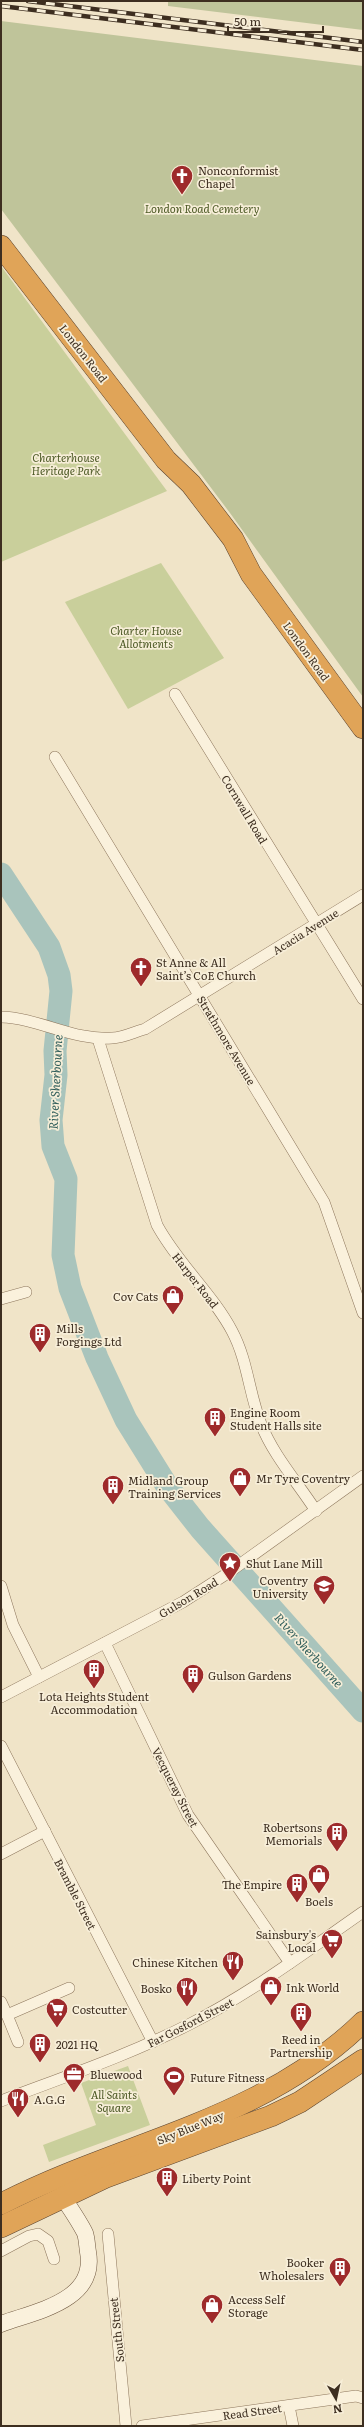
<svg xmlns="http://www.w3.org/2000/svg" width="364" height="2427" font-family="Literata,serif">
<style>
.green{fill:#c9cf9b}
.cemetery{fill:#bfc49a}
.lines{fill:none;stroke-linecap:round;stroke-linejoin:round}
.river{stroke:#a9c4bc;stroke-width:23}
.street-casing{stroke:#8d765c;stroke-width:12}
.secondary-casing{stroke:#6f573f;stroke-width:17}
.highway-casing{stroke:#5b4430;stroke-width:22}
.street{stroke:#faf1dc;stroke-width:11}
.secondary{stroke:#faf1dc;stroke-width:16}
.highway{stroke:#e0a458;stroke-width:21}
.rail-casing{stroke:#3d2e20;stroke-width:4.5}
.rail{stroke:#f7eed8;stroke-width:3;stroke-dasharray:9;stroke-linecap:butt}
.labels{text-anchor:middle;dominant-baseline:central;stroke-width:3.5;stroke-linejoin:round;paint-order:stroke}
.poi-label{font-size:11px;fill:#3d2e20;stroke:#f7eed8;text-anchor:start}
.park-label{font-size:11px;font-style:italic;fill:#4d5a26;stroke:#f7eed8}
.street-label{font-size:11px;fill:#3d2e20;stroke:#f7eed8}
.water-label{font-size:12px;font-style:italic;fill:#2f5d5a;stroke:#f7eed8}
</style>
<rect width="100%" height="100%" fill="#f0e4c8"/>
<g class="green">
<polygon points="1,266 167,491 1,562"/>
<polygon points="161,563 224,658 128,709 65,602"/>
<polygon points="128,2066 150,2125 49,2162 43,2145 96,2125 81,2083"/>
</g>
<g class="cemetery">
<polygon points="168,1 363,1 363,30 168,6"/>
<polygon points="1,21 363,66 363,697 230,513 1,209"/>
</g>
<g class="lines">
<polyline class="river" points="1,874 49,947 59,975 61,991 55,1051 56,1075 51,1120 53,1146 66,1179 63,1255 70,1288 97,1358 126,1420 167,1486 200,1528 363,1711"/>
<g class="street-casing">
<g id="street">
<polyline points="175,694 363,999"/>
<polyline points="55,757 324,1202 363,1313"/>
<path d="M1 1017C39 1018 74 1041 112 1038 123 1038 134 1032 145 1029L363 895"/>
<path d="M98 1039 157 1225C178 1264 212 1293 232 1331 248 1361 249 1394 261 1424 273 1455 298 1483 316 1511"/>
<polyline points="1,1299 26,1292"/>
<polyline points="1,1586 13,1625 39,1677"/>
<polyline points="105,1643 188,1815 290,1963"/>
<polyline points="1,1697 183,1602 228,1573 363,1476"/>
<polyline points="1,1746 153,2042"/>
<polyline points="1,1854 45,1831"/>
<polyline points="1,2002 7,2015"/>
<polyline points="18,2042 7,2015 69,1988"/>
<path d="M1 2101C64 2077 129 2055 190 2024 251 1993 307 1951 363 1912"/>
<polyline points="108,2234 126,2426"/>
<polyline points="1,2251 29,2236 38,2234 48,2241 54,2259"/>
<polyline points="289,2406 293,2426"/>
<polyline points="142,2426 356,2396 363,2398"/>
</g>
</g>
<g class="secondary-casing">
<path id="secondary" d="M1 2324C36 2311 97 2301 88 2252 87 2246 87 2239 85 2233 79 2221 70 2208 62 2196"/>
</g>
<g class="highway-casing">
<g id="highway">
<polyline points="1,246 166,460 191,484 233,539 251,574 363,728"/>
<path d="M1 2204C123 2141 261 2122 363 2022"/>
<polyline points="1,2227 104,2178 271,2116 300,2102 363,2060"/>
</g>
</g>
<use href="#street" class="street"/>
<use href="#secondary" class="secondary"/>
<use href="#highway" class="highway"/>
<g class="rail-casing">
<g id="rail">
<polyline points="28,1 363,42"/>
<polyline points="1,6 363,50"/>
</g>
</g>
<use href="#rail" class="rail"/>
</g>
<defs>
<g id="church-pin" transform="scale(1.15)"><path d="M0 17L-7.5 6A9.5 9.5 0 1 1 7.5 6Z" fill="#9e2a2b" stroke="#f7eed8"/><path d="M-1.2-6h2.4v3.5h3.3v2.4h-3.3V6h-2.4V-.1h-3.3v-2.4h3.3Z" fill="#fff"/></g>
<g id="shop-pin" transform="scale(1.15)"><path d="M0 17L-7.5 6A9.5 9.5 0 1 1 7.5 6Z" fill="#9e2a2b" stroke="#f7eed8"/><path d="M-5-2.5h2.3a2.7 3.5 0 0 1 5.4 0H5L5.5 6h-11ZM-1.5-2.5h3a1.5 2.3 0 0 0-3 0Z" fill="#fff"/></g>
<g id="building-pin" transform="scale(1.15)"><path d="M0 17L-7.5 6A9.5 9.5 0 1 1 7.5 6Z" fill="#9e2a2b" stroke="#f7eed8"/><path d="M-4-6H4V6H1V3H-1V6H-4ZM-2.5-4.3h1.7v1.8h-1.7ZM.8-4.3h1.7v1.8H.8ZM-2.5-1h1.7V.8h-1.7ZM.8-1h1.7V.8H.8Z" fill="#fff"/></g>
<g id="sight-pin" transform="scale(1.15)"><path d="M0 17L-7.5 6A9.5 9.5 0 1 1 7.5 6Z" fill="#9e2a2b" stroke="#f7eed8"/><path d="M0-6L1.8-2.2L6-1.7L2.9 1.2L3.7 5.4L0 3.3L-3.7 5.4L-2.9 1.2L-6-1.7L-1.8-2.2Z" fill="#fff"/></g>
<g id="university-pin" transform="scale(1.15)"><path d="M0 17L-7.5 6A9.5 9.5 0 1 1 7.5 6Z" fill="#9e2a2b" stroke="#f7eed8"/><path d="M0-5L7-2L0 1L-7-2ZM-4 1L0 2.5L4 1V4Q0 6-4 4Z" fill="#fff"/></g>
<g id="supermarket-pin" transform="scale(1.15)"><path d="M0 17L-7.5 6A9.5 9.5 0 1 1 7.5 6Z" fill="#9e2a2b" stroke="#f7eed8"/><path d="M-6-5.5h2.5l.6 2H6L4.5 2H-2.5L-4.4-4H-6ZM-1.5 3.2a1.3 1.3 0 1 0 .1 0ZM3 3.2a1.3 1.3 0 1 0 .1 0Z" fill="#fff"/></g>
<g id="restaurant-pin" transform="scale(1.15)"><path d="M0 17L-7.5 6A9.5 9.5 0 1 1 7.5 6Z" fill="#9e2a2b" stroke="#f7eed8"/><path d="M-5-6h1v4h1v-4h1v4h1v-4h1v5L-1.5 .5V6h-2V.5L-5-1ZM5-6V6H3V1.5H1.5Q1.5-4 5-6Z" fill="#fff"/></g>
<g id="office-pin" transform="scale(1.15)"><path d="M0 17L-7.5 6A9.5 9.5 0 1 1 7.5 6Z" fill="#9e2a2b" stroke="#f7eed8"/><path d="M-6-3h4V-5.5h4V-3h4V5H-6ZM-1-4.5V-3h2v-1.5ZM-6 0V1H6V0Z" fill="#fff"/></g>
<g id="stadium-pin" transform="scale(1.15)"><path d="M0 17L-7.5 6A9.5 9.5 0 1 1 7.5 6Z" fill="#9e2a2b" stroke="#f7eed8"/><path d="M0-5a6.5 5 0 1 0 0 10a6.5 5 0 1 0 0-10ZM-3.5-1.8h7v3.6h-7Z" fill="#fff"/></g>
</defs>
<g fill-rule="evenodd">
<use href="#church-pin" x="182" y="176"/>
<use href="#church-pin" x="141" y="968"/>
<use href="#shop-pin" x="173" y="1296"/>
<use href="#building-pin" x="40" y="1334"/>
<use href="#building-pin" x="215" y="1418"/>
<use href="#shop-pin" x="240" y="1478"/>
<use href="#building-pin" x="113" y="1486"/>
<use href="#sight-pin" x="230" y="1563"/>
<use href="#university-pin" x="324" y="1586"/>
<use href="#building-pin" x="94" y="1670"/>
<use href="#building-pin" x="193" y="1675"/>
<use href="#building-pin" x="337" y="1833"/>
<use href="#shop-pin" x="319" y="1875"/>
<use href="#building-pin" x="297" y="1884"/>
<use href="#supermarket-pin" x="332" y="1940"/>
<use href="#restaurant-pin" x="233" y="1962"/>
<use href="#shop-pin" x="271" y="1987"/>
<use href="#restaurant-pin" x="187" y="1988"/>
<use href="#supermarket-pin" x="57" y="2009"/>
<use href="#building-pin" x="301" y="2013"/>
<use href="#building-pin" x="40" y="2044"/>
<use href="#office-pin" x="74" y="2074"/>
<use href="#stadium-pin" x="174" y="2077"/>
<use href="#restaurant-pin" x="18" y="2099"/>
<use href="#building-pin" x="167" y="2178"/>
<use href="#building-pin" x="340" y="2268"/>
<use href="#shop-pin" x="212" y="2305"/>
</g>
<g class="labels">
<g class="poi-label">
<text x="198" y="170">Nonconformist<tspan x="198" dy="13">Chapel</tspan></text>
<text x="156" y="962">St Anne &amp; All<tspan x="156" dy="13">Saint’s CoE Church</tspan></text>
<text x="158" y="1296" text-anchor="end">Cov Cats</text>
<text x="56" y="1328">Mills<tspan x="56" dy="13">Forgings Ltd</tspan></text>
<text x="230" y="1412">Engine Room<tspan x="230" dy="13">Student Halls site</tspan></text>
<text x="256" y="1478">Mr Tyre Coventry</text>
<text x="128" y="1480">Midland Group<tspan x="128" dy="13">Training Services</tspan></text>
<text x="246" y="1563">Shut Lane Mill</text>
<text x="308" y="1580" text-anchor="end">Coventry<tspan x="308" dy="13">University</tspan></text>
<text x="208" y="1675">Gulson Gardens</text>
<text x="94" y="1696" text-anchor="middle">Lota Heights Student<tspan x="94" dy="13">Accommodation</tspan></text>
<text x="322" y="1827" text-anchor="end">Robertsons<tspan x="322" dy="13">Memorials</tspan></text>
<text x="282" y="1884" text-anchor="end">The Empire</text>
<text x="319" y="1901" text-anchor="middle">Boels</text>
<text x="316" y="1934" text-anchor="end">Sainsbury's<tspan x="316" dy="13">Local</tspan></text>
<text x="218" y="1962" text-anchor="end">Chinese Kitchen</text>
<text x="286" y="1987">Ink World</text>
<text x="172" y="1988" text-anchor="end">Bosko</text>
<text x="72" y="2009">Costcutter</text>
<text x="301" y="2039" text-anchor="middle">Reed in<tspan x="301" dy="13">Partnership</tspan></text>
<text x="56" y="2044">2021 HQ</text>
<text x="90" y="2074">Bluewood</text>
<text x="190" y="2077">Future Fitness</text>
<text x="34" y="2099">A.G.G</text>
<text x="182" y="2178">Liberty Point</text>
<text x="324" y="2262" text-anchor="end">Booker<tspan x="324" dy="13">Wholesalers</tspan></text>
<text x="228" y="2299">Access Self<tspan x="228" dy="13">Storage</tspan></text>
</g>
<g class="park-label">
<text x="202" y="208">London Road Cemetery</text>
<text x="66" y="457">Charterhouse<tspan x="66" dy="13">Heritage Park</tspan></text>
<text x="146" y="630">Charter House<tspan x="146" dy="13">Allotments</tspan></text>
<text x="114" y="2094">All Saints<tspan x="114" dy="13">Square</tspan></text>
</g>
<g class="street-label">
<text transform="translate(84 353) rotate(52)">London Road</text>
<text transform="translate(307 651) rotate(54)">London Road</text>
<text transform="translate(245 809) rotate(59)">Cornwall Road</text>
<text transform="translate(305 931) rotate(-32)">Acacia Avenue</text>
<text transform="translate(227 1040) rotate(59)">Strathmore Avenue</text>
<text transform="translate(196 1280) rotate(52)">Harper Road</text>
<text transform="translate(188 1597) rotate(-31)">Gulson Road</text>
<text transform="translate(176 1787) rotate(63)">Vecqueray Street</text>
<text transform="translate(76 1894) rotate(63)">Bramble Street</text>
<text transform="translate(190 2022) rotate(-27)">Far Gosford Street</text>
<text transform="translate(190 2127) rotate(-22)">Sky Blue Way</text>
<text transform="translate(116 2330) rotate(-96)">South Street</text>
<text transform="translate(252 2411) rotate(-8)">Read Street</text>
</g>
<g class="water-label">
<text transform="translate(55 1082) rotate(-87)">River Sherbourne</text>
<text transform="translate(309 1650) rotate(48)">River Sherbourne</text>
</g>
</g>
<rect width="364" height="2427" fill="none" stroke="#3d2e20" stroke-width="4"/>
<g transform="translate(336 2399) rotate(171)" stroke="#f7eed8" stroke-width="3" paint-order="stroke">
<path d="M0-3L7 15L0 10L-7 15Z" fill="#3d2e20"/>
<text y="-6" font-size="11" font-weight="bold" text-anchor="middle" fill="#3d2e20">N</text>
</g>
<path d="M228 26v6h95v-6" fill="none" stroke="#3d2e20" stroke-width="2"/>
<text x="234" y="26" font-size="12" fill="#3d2e20" stroke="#f7eed8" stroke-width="3" paint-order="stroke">50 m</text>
</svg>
